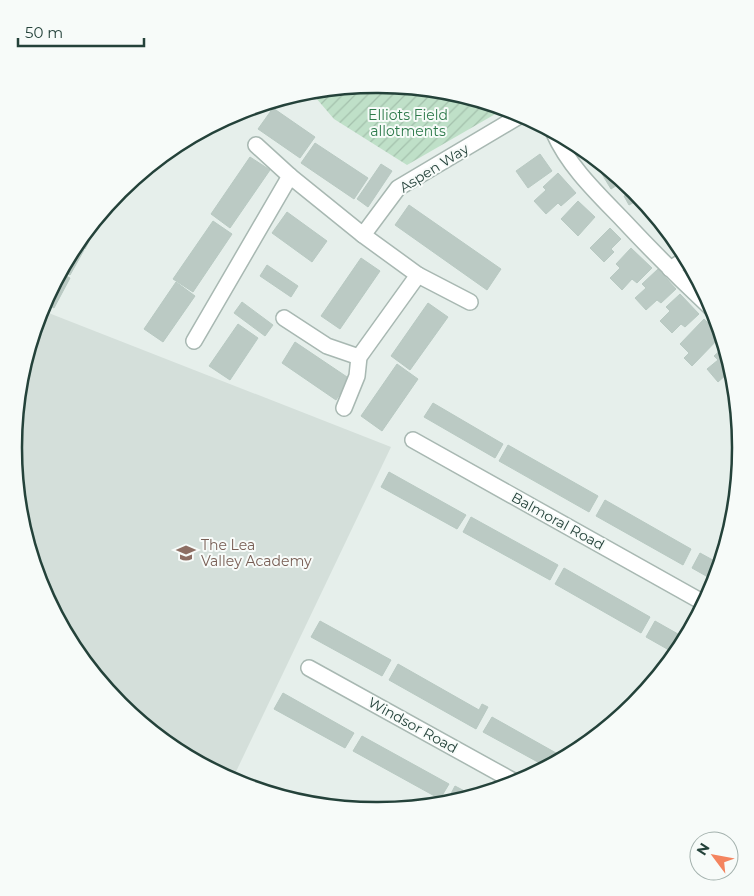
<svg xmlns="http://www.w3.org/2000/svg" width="754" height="896" font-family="Montserrat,sans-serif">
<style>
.built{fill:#d4dfda}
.garden{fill:url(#garden-furrows)}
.building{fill:#bbcac4;stroke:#b8c9c2}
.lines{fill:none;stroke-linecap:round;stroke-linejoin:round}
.minor-casing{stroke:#a8b8b2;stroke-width:18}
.minor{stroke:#fff;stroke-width:15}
.labels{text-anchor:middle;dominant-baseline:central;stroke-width:4;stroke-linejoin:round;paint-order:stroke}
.park-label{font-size:14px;fill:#2d7a4b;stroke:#f7fbf9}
.street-label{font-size:14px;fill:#24423a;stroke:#f7fbf9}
.education-label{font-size:14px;fill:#785e54;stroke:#f7fbf9;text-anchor:start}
.rim{fill:none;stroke:#24423a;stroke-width:2.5}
</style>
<defs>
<pattern id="garden-furrows" width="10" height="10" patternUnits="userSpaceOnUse" patternTransform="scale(1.25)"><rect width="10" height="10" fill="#bfe0c8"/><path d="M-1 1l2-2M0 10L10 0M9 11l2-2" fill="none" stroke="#a4c1ad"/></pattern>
</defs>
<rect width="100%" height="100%" fill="#e6efeb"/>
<polygon class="built" points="41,310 391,447 232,780 175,750 120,705 75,650 41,587 21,519 14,448 21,377"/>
<polygon class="garden" points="377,85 448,92 504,109 407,165 334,119 310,91"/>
<g class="building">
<polygon points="273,108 315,137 300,158 258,129"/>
<polygon points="315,143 368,178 354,199 301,163"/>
<polygon points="540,154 552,171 528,188 516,171"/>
<polygon points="250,157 270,170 230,228 211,214"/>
<polygon points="593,159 594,159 622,182 611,189"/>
<polygon points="381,164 392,171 368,207 357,199"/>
<polygon points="558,173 576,193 561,206 558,203 546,214 534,201 546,190 543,187"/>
<polygon points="624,183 631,189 626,192 621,185"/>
<polygon points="633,190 640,199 629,205 624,196"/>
<polygon points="578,201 595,217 578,236 561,219"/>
<polygon points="409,205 501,269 487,290 395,225"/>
<polygon points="287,212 327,241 312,262 272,233"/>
<polygon points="213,221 232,234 193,292 173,279"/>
<polygon points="94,223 97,225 85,249 76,245"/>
<polygon points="661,224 674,240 667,243 658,227"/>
<polygon points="610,228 621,239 611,249 614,252 604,262 590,248"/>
<polygon points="75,246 84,250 70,275 62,271"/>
<polygon points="631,248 652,268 637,283 632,279 622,290 610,278 620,268 616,264"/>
<polygon points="361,258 380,271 340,329 321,316"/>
<polygon points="267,265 298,286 291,297 260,276"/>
<polygon points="658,269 676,289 661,303 657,300 646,310 635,298 646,288 642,284"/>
<polygon points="61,273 70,278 54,308 45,303"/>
<polygon points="176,282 195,296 163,342 144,329"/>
<polygon points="680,294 699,314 685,327 681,324 672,333 660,321 670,311 666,307"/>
<polygon points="242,302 273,325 265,336 234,313"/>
<polygon points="428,303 448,317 410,370 391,356"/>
<polygon points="704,319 721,336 692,366 684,358 689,353 680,344"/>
<polygon points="238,324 258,338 230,380 209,366"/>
<polygon points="295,342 350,379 336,400 282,363"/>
<polygon points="724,347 733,375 730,378 727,374 718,382 707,369 718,360 714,356"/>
<polygon points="397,364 418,379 382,431 361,416"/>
<polygon points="734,385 736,401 727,391"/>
<polygon points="433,403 503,444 495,458 424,417"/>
<polygon points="508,445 598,496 589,512 499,461"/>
<polygon points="389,472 466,515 457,529 381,487"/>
<polygon points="605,500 691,549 683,565 596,516"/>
<polygon points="471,517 558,565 550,580 463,532"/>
<polygon points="700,553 720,564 715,581 692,568"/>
<polygon points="564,568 650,617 641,633 555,584"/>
<polygon points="320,621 391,660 382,676 311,637"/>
<polygon points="655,621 685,638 676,654 646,637"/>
<polygon points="398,664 479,710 482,704 488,707 476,729 389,680"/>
<polygon points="283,693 354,733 345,748 274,709"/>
<polygon points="492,717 565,758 547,767 483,732"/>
<polygon points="362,736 449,784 440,799 353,751"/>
<polygon points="455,786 474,796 448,804 446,803"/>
</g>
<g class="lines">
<g class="minor-casing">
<g id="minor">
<path d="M554 133C569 167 598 194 623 220 652 251 682 281 713 310"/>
<polyline points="256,145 290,176"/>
<polyline points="670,269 686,259"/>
<polyline points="418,275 470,302"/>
<polyline points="284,318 327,346 359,357"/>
<polyline points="194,341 290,176 363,235 398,188 521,115"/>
<polyline points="344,408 357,376 359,357 418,275 363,235"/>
<polyline points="413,440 704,603"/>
<polyline points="309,668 517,783"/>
</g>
</g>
<use href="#minor" class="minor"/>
</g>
<defs>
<g id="school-bare" transform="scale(1.5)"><path d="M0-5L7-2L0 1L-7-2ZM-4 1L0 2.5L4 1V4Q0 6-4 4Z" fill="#8d6e63" stroke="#f7fbf9" stroke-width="2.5" paint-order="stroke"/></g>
</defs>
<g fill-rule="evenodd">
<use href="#school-bare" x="186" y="553"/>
</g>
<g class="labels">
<g class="park-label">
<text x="408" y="115">Elliots Field<tspan x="408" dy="16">allotments</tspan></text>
</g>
<g class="street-label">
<text transform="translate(434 168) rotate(-32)">Aspen Way</text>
<text transform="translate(558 521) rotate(29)">Balmoral Road</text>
<text transform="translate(413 725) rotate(29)">Windsor Road</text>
</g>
<g class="education-label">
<text x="201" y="545">The Lea<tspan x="201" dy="16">Valley Academy</tspan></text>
</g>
</g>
<path d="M0 0H754V896H0ZM376 93H378A354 354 0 0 1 732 447V448A354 354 0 0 1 378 802H376A354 354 0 0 1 22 448V447A354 354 0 0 1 376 93Z" fill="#f7fbf9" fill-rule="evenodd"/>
<path class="rim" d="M376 93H378A354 354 0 0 1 732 447V448A354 354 0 0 1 378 802H376A354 354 0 0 1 22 448V447A354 354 0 0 1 376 93Z"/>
<g transform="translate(714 856) rotate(302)"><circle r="24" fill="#f7fbf9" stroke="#a3b1ad"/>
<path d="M0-4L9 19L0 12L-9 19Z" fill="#f4845f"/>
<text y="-8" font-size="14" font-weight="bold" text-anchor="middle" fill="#24423a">N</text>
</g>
<path d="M18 38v8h126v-8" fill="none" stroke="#24423a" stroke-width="2.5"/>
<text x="25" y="38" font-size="15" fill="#24423a" stroke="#f7fbf9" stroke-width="4" paint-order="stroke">50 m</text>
</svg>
